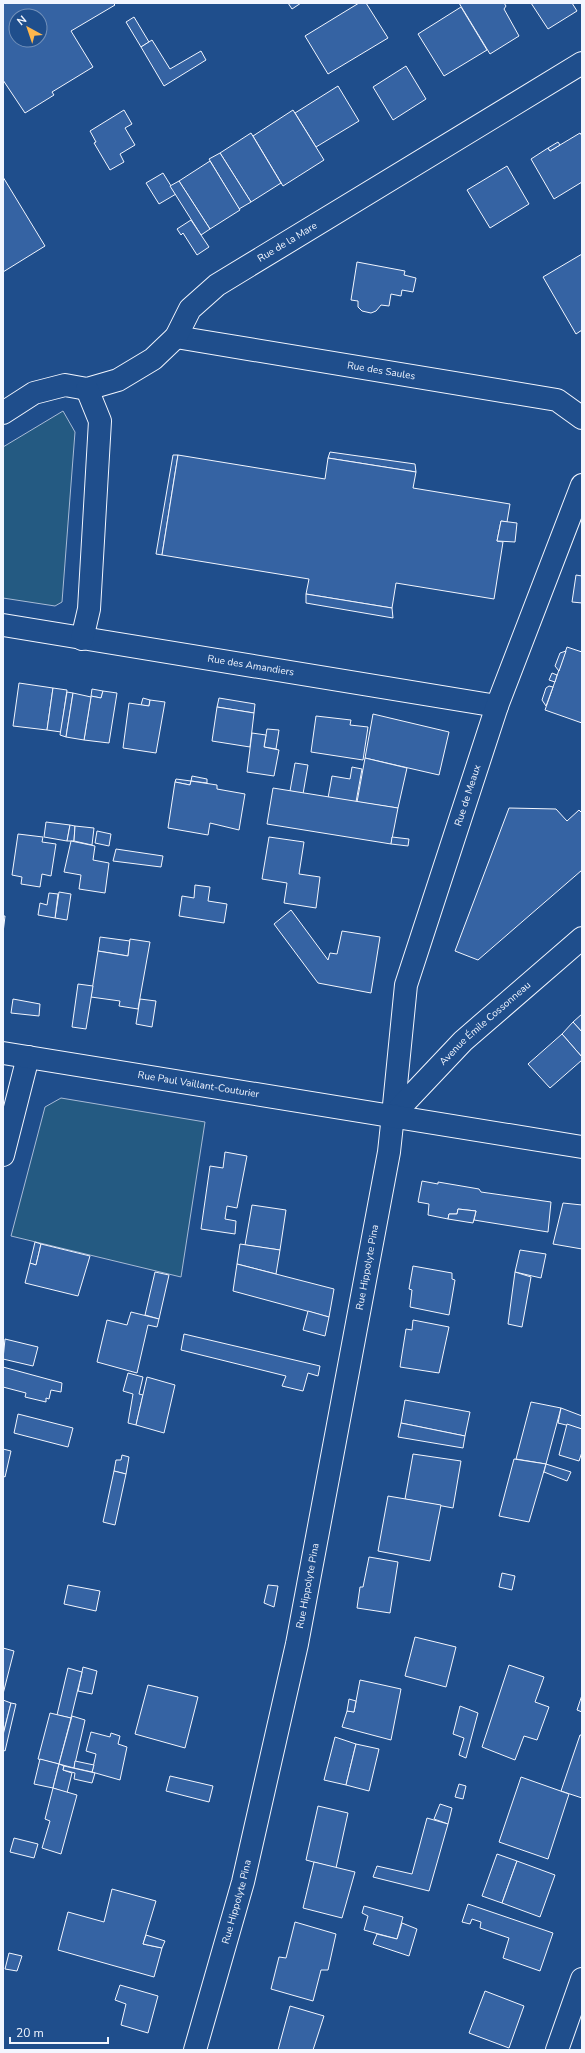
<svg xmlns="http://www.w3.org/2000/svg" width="585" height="2053" font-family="'Nunito Sans',sans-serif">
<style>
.green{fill:#245a82;stroke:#a8bbd7}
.building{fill:#3563a3;stroke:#f2f6ff;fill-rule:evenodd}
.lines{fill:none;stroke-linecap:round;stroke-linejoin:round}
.street-casing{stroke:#f2f6ff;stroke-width:24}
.secondary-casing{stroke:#f2f6ff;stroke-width:24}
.primary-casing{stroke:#f2f6ff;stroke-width:24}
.street{stroke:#1f4e8c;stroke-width:22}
.secondary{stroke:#1f4e8c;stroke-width:22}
.primary{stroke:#1f4e8c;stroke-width:22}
.labels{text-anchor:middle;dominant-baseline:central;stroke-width:3;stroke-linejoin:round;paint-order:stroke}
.street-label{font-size:10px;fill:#f2f6ff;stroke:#1f4e8c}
</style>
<rect width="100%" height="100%" fill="#1f4e8c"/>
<g class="green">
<polygon points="63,411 75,432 62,602 55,606 3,598 3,447"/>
<polygon points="61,1098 205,1122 181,1277 11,1236 45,1107"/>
</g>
<g class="building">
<path d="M3 3H113L115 5 71 31 93 67 52 92 54 95 25 113 3 80ZM16 16H40V40H16Z"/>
<polygon points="288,3 301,3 292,9"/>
<polygon points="359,3 366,3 388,38 328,74 305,36"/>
<polygon points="459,3 504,3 506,6 504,9 519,36 490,54"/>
<polygon points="531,3 572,3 577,11 548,29"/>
<polygon points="461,7 487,50 444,76 418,34"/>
<polygon points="134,17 149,42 141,47 126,22"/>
<polygon points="152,40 170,69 201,51 206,60 164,86 141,47"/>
<polygon points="406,66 426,99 393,120 373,87"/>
<polygon points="338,86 359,121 316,147 295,113"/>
<polygon points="124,110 132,124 125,128 135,145 120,154 124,162 110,170 94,143 96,142 90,131"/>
<polygon points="293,110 324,160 283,186 253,136"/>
<polygon points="251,133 281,183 251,202 220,153"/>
<polygon points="580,133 582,136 582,182 554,199 531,159 548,148 550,151"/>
<polygon points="558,142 560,145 550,151 548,148"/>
<polygon points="220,153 251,202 239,209 209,159"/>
<polygon points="210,161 240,210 210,229 179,181"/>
<polygon points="507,166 529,204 490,228 467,190"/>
<polygon points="163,173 176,194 159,204 146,183"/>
<polygon points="3,177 45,246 3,272"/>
<polygon points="179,181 210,229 201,235 170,186"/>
<polygon points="191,220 209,247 197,255 183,233 181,235 177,229"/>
<polygon points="582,254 582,330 576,334 543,277"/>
<polygon points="357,262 405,271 404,275 416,278 413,292 402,290 401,296 391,294 389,306 381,305 376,311 371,313 362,311 358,307 358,301 351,300"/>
<polygon points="330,452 415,464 416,472 328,458"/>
<polygon points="173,455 178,455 162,555 156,554"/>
<polygon points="178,455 325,479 328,458 416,472 413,488 510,504 507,522 501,521 497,541 503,542 494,599 396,583 392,608 306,594 309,579 162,555"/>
<polygon points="501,521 517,523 515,542 497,541"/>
<polygon points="576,575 582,576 582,603 572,602"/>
<polygon points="306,594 392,608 393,618 306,603"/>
<polygon points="567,647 582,652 582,723 545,710"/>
<polygon points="566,651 559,671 555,666 560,653"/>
<polygon points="552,673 557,675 555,682 549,680"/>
<polygon points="19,683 53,688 47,730 13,726"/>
<polygon points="549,686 553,687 546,706 542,700 546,688"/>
<polygon points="53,688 67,690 61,732 47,730"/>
<polygon points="92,689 103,691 101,698 91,696"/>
<polygon points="103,691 117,693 109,743 84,740 91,696 101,698"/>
<polygon points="67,692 73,693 66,737 60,735"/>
<polygon points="73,693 91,697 84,740 66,737"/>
<polygon points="143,698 150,700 149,706 141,705"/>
<polygon points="219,698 255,704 254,713 217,707"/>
<polygon points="150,700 165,702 156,753 123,748 129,703 149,706"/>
<polygon points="217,707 254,713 250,747 212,741"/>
<polygon points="373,714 449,732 439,775 365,758"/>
<polygon points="316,716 351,720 350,725 368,727 363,760 311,752"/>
<polygon points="267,729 279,730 276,749 264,747"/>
<polygon points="252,733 266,735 264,747 279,750 274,776 247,772"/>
<polygon points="365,758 407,768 398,808 357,802"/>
<polygon points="295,763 308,765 303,794 290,791"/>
<polygon points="352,767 362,769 356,802 328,798 332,776 350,779"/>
<polygon points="192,776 207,779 207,783 191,781"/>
<polygon points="176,779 191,781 190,785 175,782"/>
<polygon points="191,781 217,785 217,789 245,794 239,830 210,823 208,835 168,828 175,782 190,785"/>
<polygon points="273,788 398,808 391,844 267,824"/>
<polygon points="509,808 556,809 567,821 579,810 582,813 582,870 478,960 455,951"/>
<polygon points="46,822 70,825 67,841 44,837"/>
<polygon points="70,825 75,826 74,841 67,841"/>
<polygon points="75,826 94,828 92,845 74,841"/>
<polygon points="97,831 111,834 109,846 95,843"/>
<polygon points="18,834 43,837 42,842 56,844 51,876 42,874 40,887 21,884 22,877 12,875"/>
<polygon points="269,837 304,842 299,874 320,877 316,908 284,903 287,883 262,879"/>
<polygon points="392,837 409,839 408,846 391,844"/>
<polygon points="71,841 95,846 93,860 109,863 105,893 79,889 81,875 64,872"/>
<polygon points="116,849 163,856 161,867 113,861"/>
<polygon points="195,885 210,887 208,901 227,904 224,923 179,916 182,896 194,898"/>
<polygon points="59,892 71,894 67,920 55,918"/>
<polygon points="49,893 58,894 55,918 38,915 40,903 47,905"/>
<polygon points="291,910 328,960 330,953 337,954 342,931 380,937 371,993 318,983 274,924"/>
<polygon points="3,916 5,916 3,933"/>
<polygon points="100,937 130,941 128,956 98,951"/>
<polygon points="130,939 150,942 138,1009 119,1006 120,1001 91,997 98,951 128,956"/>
<polygon points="78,984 93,986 86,1029 72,1027"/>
<polygon points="13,999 40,1004 39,1016 11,1013"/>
<polygon points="140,999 156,1001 152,1027 136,1024"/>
<polygon points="582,1014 582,1032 573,1022"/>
<polygon points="573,1022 582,1032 582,1057 562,1034"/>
<polygon points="562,1034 582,1057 582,1060 550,1088 528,1064"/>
<polygon points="225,1152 247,1156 237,1208 227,1206 225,1219 236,1221 235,1234 201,1229 210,1166 223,1168"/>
<polygon points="422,1181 438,1184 438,1182 479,1189 481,1192 551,1202 548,1232 474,1220 476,1211 458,1209 457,1214 449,1214 448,1219 428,1215 429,1204 418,1202"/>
<polygon points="563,1203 582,1205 582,1249 553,1244"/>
<polygon points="252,1205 286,1210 280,1250 245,1245"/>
<polygon points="458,1209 476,1211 473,1223 448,1219 449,1214 457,1214"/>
<polygon points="35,1242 41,1244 36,1265 30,1263"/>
<polygon points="41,1244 90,1256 78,1296 25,1283 30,1263 36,1265"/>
<polygon points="240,1244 280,1250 276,1274 237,1264"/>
<polygon points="520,1250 546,1254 541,1278 515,1272"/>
<polygon points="237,1264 334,1289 329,1317 233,1291"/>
<polygon points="413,1266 452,1273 452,1279 455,1280 449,1315 410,1307 412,1290 409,1289"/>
<polygon points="155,1272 169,1275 159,1319 145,1315"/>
<polygon points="515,1272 531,1277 522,1327 508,1324"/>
<polygon points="308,1311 329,1317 325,1336 303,1330"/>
<polygon points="131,1312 159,1319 157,1327 148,1325 137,1373 97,1362 107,1320 127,1325"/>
<polygon points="413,1320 449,1327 439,1373 400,1367 406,1329 412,1330"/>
<polygon points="184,1334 320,1366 318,1376 308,1373 303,1391 282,1386 286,1376 181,1350"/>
<polygon points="5,1339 38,1347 33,1366 3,1359"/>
<polygon points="3,1367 62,1383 61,1392 51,1390 49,1399 46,1398 46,1402 25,1397 26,1393 3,1387"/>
<polygon points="128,1373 143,1377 139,1394 143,1395 136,1425 128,1423 133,1394 123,1391"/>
<polygon points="147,1377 175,1385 164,1433 136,1425"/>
<polygon points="405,1400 470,1412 465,1436 401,1423"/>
<polygon points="531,1402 561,1408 546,1464 516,1459"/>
<polygon points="561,1408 582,1416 582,1429 558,1423"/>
<polygon points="18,1414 73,1428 68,1447 14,1433"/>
<polygon points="401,1423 465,1436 463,1448 398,1437"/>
<polygon points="567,1424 582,1429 582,1452 579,1461 559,1455"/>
<polygon points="3,1449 11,1451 5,1477 3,1476"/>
<polygon points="413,1454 461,1461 453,1508 405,1499"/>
<polygon points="122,1455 129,1457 126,1474 114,1471 116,1460 121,1460"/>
<polygon points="514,1459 546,1464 529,1522 499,1516"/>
<polygon points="546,1464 571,1472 567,1481 544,1472"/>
<polygon points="114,1471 126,1474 115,1525 103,1522"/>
<polygon points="388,1496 441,1505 430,1561 378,1551"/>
<polygon points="369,1557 398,1562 390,1613 357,1608 360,1587 363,1587"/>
<polygon points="502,1573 515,1576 512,1590 499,1587"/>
<polygon points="68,1585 100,1591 96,1611 64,1604"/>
<polygon points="268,1585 278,1586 274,1607 264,1603"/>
<polygon points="415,1637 456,1647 446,1687 405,1676"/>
<polygon points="3,1648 14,1651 3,1694"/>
<polygon points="509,1665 544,1677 535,1702 549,1707 537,1740 524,1736 515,1760 482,1747"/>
<polygon points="83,1667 97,1671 92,1694 78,1691"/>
<polygon points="68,1668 82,1672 71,1718 57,1715"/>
<polygon points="360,1680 401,1689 391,1740 342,1727 347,1711 354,1712"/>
<polygon points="148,1685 198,1697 185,1748 135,1734"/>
<polygon points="582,1695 582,1712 577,1710"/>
<polygon points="349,1699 356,1701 354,1712 347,1711"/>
<polygon points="3,1700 11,1703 3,1735"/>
<polygon points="11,1703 16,1704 5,1751 3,1750 3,1735"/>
<polygon points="460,1706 478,1713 466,1758 459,1755 464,1738 453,1734"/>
<polygon points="50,1713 71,1718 59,1764 38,1759"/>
<polygon points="72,1716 85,1720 74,1768 59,1764"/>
<polygon points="91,1732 110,1737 111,1733 120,1736 118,1744 127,1747 120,1780 92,1772 96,1754 86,1751"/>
<polygon points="580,1735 582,1735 582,1798 561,1791"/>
<polygon points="335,1737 356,1744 346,1785 324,1780"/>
<polygon points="356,1744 379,1749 369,1791 346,1785"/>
<polygon points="40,1759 59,1764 53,1788 34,1784"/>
<polygon points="75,1761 94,1765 92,1772 74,1768"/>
<polygon points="59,1764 64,1766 63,1770 72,1773 67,1793 53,1788"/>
<polygon points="64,1766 95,1773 92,1783 74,1779 75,1773 63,1770"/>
<polygon points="170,1776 213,1786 209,1802 166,1791"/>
<polygon points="521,1777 569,1794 548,1859 499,1842"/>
<polygon points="459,1784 466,1786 463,1799 455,1797"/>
<polygon points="53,1788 77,1795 61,1854 42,1848 50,1821 45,1819"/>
<polygon points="440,1804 452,1808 448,1824 434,1819"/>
<polygon points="318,1806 348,1813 336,1868 306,1860"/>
<polygon points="427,1818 448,1824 429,1891 373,1877 377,1866 412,1874"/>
<polygon points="14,1838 38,1844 34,1858 10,1852"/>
<polygon points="497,1854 517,1861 502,1903 482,1896"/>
<polygon points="517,1861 555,1875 540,1917 502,1903"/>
<polygon points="314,1862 355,1872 342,1918 303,1908"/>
<polygon points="112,1889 156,1901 143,1944 162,1948 154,1977 58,1950 68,1912 104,1922"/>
<polygon points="468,1904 553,1933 540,1971 503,1958 509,1938 480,1928 481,1922 472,1919 470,1924 462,1922"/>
<polygon points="364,1906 403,1917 397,1939 364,1930 368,1916 362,1913"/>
<polygon points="295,1922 336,1934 328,1970 321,1970 313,2001 271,1989 279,1957 286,1958"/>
<polygon points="402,1923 417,1929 409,1956 373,1944 377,1934 397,1939"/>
<polygon points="146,1935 165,1941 162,1948 143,1944"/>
<polygon points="9,1953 22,1956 17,1971 5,1969"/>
<polygon points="120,1985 158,1996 148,2033 121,2025 126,2004 115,2000"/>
<polygon points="485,1991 524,2006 509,2048 469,2033"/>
<polygon points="290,2006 324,2016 313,2050 278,2050"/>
</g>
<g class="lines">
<g class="street-casing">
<g id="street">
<path id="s1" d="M176 337 557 400 582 418"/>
<path id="s2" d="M3 413 34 393 65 385 87 389 118 380 153 359 176 337 190 309 217 285 582 63"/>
<path id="s3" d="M3 625 497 706"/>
<polyline points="82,639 89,609 100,421 87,389"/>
<path id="s4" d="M393 1115 406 985 497 706 582 485"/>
<path id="s5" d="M393 1115 463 1041 582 938"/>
<polyline points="3,1155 28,1057"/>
<polyline points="557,2050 582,1979"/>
</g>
</g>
<g class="secondary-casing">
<g id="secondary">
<path id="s6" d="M195 2050 243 1882 297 1644 389 1152 393 1115"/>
</g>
</g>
<g class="primary-casing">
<g id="primary">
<path id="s7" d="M3 1053 582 1147"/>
</g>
</g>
<use href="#street" class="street"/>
<use href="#secondary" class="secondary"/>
<use href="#primary" class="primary"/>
</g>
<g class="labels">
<g class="street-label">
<text stroke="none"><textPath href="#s2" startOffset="346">Rue de la Mare</textPath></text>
<text stroke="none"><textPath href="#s1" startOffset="208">Rue des Saules</textPath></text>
<text stroke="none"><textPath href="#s3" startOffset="251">Rue des Amandiers</textPath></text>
<text stroke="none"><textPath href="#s4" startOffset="330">Rue de Meaux</textPath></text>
<text stroke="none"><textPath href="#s5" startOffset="130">Avenue Émile Cossonneau</textPath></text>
<text stroke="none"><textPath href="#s7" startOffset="198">Rue Paul Vaillant-Couturier</textPath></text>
<text stroke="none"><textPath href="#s6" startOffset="802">Rue Hippolyte Pina</textPath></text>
<text stroke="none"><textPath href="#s6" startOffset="478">Rue Hippolyte Pina</textPath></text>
<text stroke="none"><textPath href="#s6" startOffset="154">Rue Hippolyte Pina</textPath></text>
</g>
</g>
<rect width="585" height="2053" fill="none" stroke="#f2f6ff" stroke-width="8"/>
<g transform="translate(28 28) rotate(320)"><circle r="19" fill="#1f4e8c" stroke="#7391ba"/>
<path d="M0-3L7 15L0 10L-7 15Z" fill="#ffb74d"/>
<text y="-6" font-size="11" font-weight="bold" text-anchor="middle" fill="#f2f6ff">N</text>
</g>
<path d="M10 2037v6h98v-6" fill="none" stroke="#f2f6ff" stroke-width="2"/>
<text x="16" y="2037" font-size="12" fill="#f2f6ff" stroke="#1f4e8c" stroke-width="3" paint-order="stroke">20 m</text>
</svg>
